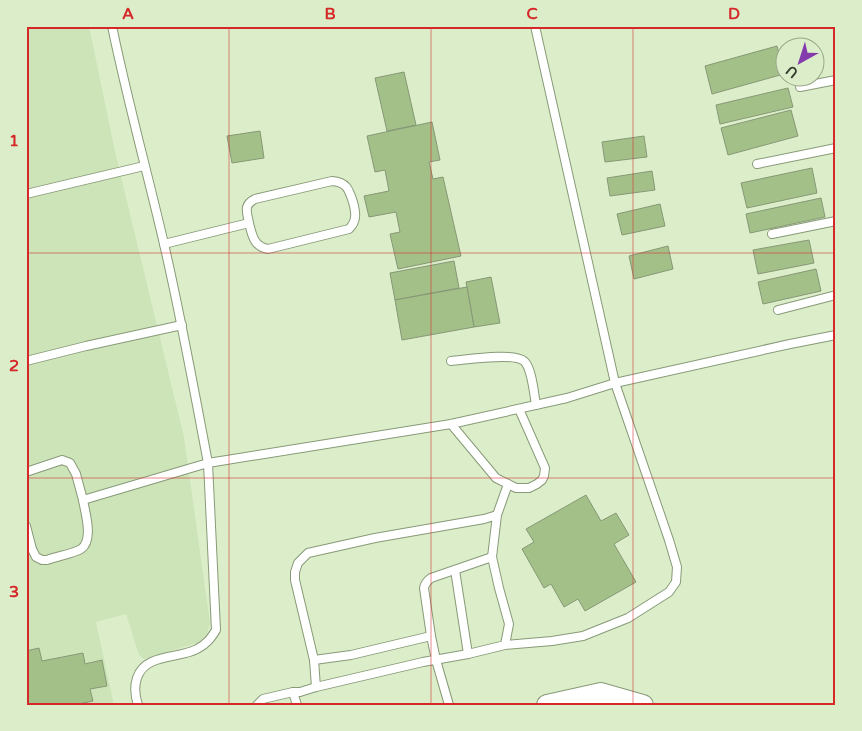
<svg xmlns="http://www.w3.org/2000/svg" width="862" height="731" font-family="'Varela Round',sans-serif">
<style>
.built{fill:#cde4b9}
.building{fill:#a4c089;stroke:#869876}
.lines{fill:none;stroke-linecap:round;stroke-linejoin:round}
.service-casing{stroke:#889a78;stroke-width:10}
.tertiary-casing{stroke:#889a78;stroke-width:22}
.service{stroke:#fff;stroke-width:8}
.tertiary{stroke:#fff;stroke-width:20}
.grid{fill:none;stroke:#d62828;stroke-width:1;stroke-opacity:0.55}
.neatline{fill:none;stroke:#d62828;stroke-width:2}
.grid-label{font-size:16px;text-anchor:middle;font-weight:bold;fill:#d62828}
</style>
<rect width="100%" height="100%" fill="#dbeec9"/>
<polygon class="built" points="26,26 89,26 116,156 184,437 210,623 207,634 200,642 144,659 139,655 126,614 96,622 114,705 26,705"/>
<g class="building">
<polygon points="777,46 784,74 712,94 705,66"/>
<polygon points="404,72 416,125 387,131 375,78"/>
<polygon points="788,88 793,107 720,124 716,105"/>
<polygon points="791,110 798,136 728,155 721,128"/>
<polygon points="432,122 440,160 429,162 433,179 443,177 461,256 398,269 390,234 400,232 396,212 369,217 364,196 389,191 385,170 375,172 367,136"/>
<polygon points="260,131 264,158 232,163 227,136"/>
<polygon points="644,136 647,157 605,162 602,142"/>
<polygon points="812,168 817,193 747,208 741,183"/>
<polygon points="652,171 655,190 610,196 607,178"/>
<polygon points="821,198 825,217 750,233 746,214"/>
<polygon points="660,204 665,226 622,235 617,214"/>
<polygon points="809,240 814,263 758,274 753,250"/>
<polygon points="668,246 673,269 634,279 629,256"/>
<polygon points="454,261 459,288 395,300 390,273"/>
<polygon points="816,269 821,291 763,304 758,282"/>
<polygon points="491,277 500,323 474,327 466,282"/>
<polygon points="467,287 474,327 402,340 395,300"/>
<polygon points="586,495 601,521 616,513 629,535 614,544 636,582 585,611 578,599 564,607 551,584 544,588 522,549 534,542 526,529"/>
<polygon points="39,648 42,661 83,653 85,664 102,660 107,686 90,689 93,701 74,705 26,705 26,651"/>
</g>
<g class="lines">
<g class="service-casing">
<g id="service">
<path d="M112 26C127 99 147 171 164 244 181 317 194 390 208 463L451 424 567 398 615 383 790 344 836 335"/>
<polyline points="800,87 836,80"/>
<polyline points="757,164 836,148"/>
<polyline points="26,194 144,166"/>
<polyline points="772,234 836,221"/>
<path d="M164 244 249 223C247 212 243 205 255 199L332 181C347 182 349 190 353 202 356 213 357 221 349 229L268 249C254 247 252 235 249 223"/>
<polyline points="778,310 836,295"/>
<polyline points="26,361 86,346 182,325"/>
<path d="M451 361C465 360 513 352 524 361 532 368 534 394 536 405"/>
<polyline points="451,424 496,478 516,488 529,488 537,484 542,480 544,476 545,468 519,409"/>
<path d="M26 472 62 460 70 463 76 474 83 500 208 463 216 630C211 638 207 644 197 649 179 659 145 653 137 678 134 687 135 696 138 705"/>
<polyline points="497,515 492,557 499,588 509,624 505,645 468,654 423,662 316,687 314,660 295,580 295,572 298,563 308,553 375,538 484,519 497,515 508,484"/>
<path d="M26 526 32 549 36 557 42 560H47C58 556 72 554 81 549 94 540 85 512 83 500"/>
<polyline points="455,570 468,654"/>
<polyline points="505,645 552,641 583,636 628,618 669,592 676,582 677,567 669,540 615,383 535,26"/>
<polyline points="314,660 351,655 431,636"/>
<polyline points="257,705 263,699 293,692"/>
<polyline points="297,705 293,692 300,692 316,687"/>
<path d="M449 705 436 660 431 636 424 588C425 583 427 581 431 578L492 557"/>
</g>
</g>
<g class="tertiary-casing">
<polyline id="tertiary" points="547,705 601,693 643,705"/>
</g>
<use href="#service" class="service"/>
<use href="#tertiary" class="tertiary"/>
</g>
<path class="grid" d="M229 26V705M431 26V705M633 26V705M26 253H836M26 478H836"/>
<rect width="862" height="731" fill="none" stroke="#dbeec9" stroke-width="55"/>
<g transform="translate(800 62) rotate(219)"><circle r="24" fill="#dbeec9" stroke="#99a78b"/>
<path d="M0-4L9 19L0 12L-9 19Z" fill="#833bae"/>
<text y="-8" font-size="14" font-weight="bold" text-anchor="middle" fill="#363d2f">U</text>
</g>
<rect x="28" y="28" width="806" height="676" class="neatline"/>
<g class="grid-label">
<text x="128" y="19">A</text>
<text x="330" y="19">B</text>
<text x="532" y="19">C</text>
<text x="734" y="19">D</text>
<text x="14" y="146">1</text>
<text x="14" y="371">2</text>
<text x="14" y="597">3</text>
</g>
</svg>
